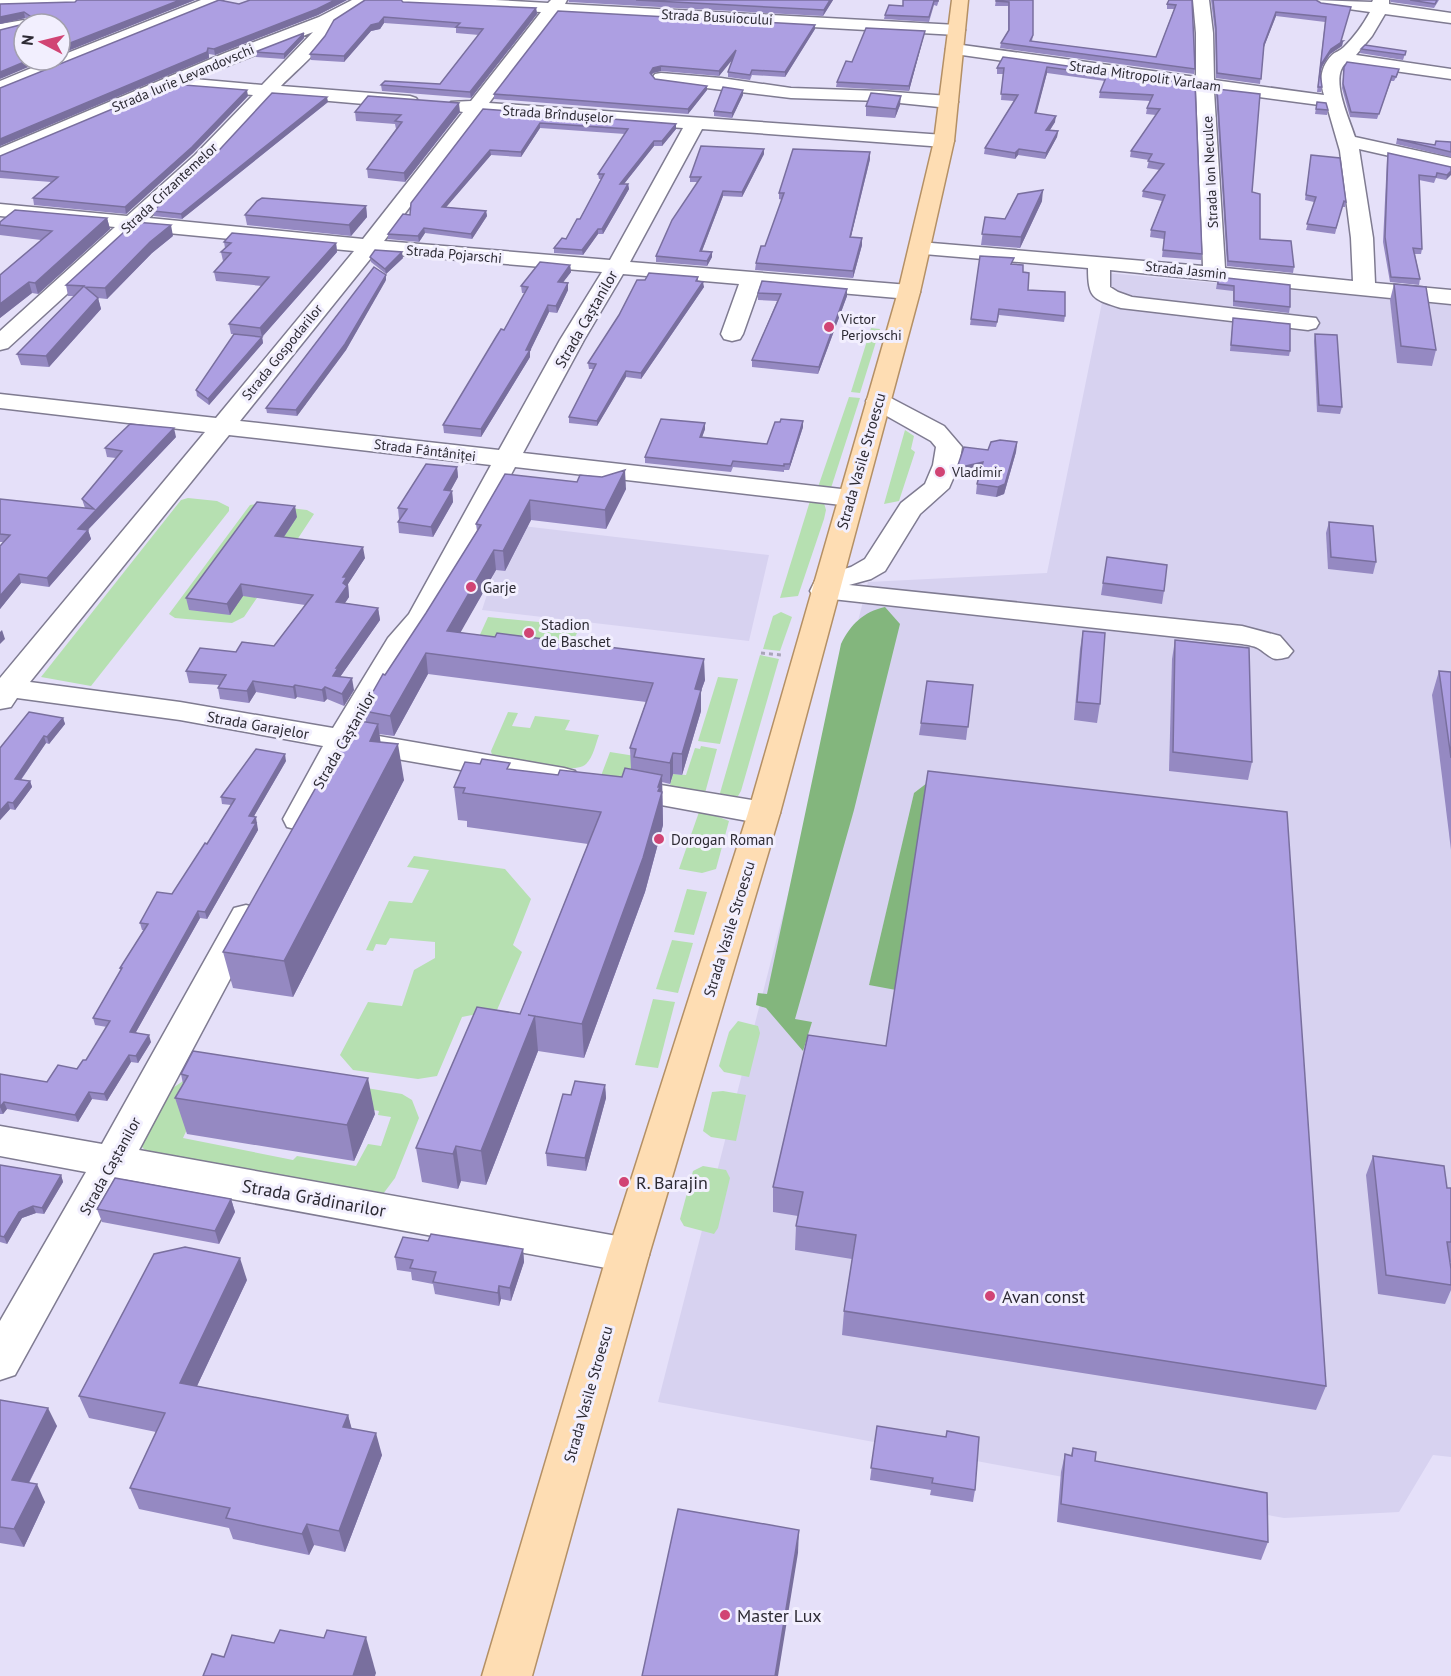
<svg xmlns="http://www.w3.org/2000/svg" width="1451" height="1676" font-family="'PT Sans',sans-serif">
<style>
.built{fill:#d7d2f0}
.green{fill:#b6e0b1}
.forest{fill:#83b67d}
.lines{fill:none;stroke-linecap:round;stroke-linejoin:round}
.minor-casing{stroke:#7f7b91;stroke-width:3}
.major-casing{stroke:#b49065;stroke-width:3}
.path{stroke:#a8a4b8;stroke-width:3;stroke-dasharray:4 4;stroke-linecap:butt}
.minor{fill:#fff;fill-rule:evenodd}
.major{fill:#feddb3;fill-rule:evenodd}
.wall{fill:#9589c2}
.shaded-wall{fill:#796f9e}
.building{fill:#ad9fe2;stroke:#796f9e;stroke-width:1.5}
.poi-dot{fill:#d14474;stroke:#f2effe;stroke-width:2}
.labels{text-anchor:middle;dominant-baseline:central;stroke-width:6;stroke-linejoin:round;paint-order:stroke}
.far-street-label{font-size:14px;fill:#2c2a33;stroke:#f2effe}
.far-poi-label{font-size:14px;fill:#2c2a33;stroke:#f2effe;text-anchor:start}
.street-label{font-size:15px;fill:#2c2a33;stroke:#f2effe}
.poi-label{font-size:15px;fill:#2c2a33;stroke:#f2effe;text-anchor:start}
.near-poi-label{font-size:18px;fill:#2c2a33;stroke:#f2effe;text-anchor:start}
.near-street-label{font-size:18px;fill:#2c2a33;stroke:#f2effe}
</style>
<rect width="100%" height="100%" fill="#e5e0f9"/>
<g class="built">
<polygon points="1108,273 1451,305 1451,1457 1433,1455 1399,1512 1284,1518 658,1402 868,582 1047,573"/>
<polygon points="490,522 769,555 749,641 482,610 494,573"/>
</g>
<g class="green">
<polygon points="871,328 880,329 860,393 851,392"/>
<polygon points="849,397 860,398 831,488 818,487"/>
<polygon points="905,430 914,436 911,449 915,452 899,501 884,504"/>
<polygon points="188,498 217,501 229,507 229,511 91,686 41,677 181,500"/>
<polygon points="810,501 824,503 826,510 824,519 798,596 780,598"/>
<polygon points="256,504 307,510 314,514 295,543 250,585 263,589 244,617 232,623 175,618 169,614 250,505"/>
<polygon points="781,612 792,617 780,651 763,649 773,616"/>
<polygon points="488,617 580,626 570,649 478,639"/>
<polygon points="760,655 779,659 741,791 738,796 721,797 720,793"/>
<polygon points="718,677 738,679 720,744 698,741"/>
<path d="M508 712 518 713 512 726 530 728 535 716 570 720 565 730 599 735C596 743 593 758 586 764 573 776 512 761 493 759L491 751Z"/>
<polygon points="701,746 717,749 705,793 599,781 610,752 635,756 631,769 637,769 653,783 670,785 673,774 686,775 695,748 700,749"/>
<polygon points="699,812 714,815 729,821 716,869 702,873 679,869"/>
<polygon points="414,856 505,869 531,899 513,945 522,952 497,1010 462,1017 437,1076 418,1079 353,1070 340,1055 368,1002 402,1006 414,970 435,958 435,942 390,938 386,945 376,944 373,951 366,950 389,901 412,903 429,870 407,867"/>
<polygon points="687,889 707,892 694,935 674,932"/>
<polygon points="672,940 693,943 678,993 656,989"/>
<polygon points="653,999 675,1002 658,1068 635,1065"/>
<polygon points="738,1021 758,1026 760,1033 749,1077 724,1072 719,1066 729,1032"/>
<polygon points="183,1081 194,1114 183,1138 293,1160 297,1156 356,1166 368,1144 381,1146 391,1117 378,1115 379,1111 342,1104 343,1084 402,1094 412,1100 419,1118 395,1178 380,1198 151,1156 139,1144 148,1105"/>
<polygon points="723,1091 746,1095 736,1141 711,1137 703,1131 712,1092"/>
<polygon points="703,1166 726,1170 730,1178 718,1228 714,1234 684,1226 680,1219 693,1171"/>
</g>
<g class="forest">
<path d="M885 607 900 624 854 810 795 1019 812 1022 803 1051 766 1008 756 1005 758 993 767 994 841 644C851 624 863 612 885 607Z"/>
<polygon points="927,783 896,990 869,985 914,793"/>
</g>
<g class="lines">
<g class="minor-casing">
<g id="minor">
<polygon points="0,0 84,0 76,5 0,7"/>
<polygon points="201,0 223,0 221,3 0,92 0,81 51,60 60,60 60,56"/>
<path d="M352 0H372L333 24C326 48 298 68 281 86L410 96 416 98 419 102 416 106 410 108 272 96 209 163 149 218 363 239 463 112 451 110 449 106 451 102 471 101 541 12 404 5 396 0H495L548 3 551 0H567L565 4 957 25 963 26 965 30 963 34 957 35 557 13 489 103 944 135 951 137 954 141 951 145 944 147 702 129 630 262 909 285 917 287 920 292 917 297 909 299 760 286 743 334 740 339 732 341 724 339 721 334 739 284 623 274 584 340 523 453 850 490 859 492 863 498 859 504 850 506 515 467 435 617 415 642 361 733 564 768 575 771 580 778 575 785 564 788 351 751 311 827 299 830 287 827 283 819 323 746 180 720 17 698 11 707 0 709V678L205 432 0 408V394L216 418 354 251 137 230 8 348 0 350V331L115 227 0 216V204L127 216 195 155 253 95 173 88 0 161V148L225 53 319 17ZM313 32 262 85 194 79ZM481 113 683 128 610 260 384 241ZM375 253 602 272 560 340 499 450 240 421ZM229 435 491 465 409 614 388 638 333 728 180 702 30 682Z"/>
<path d="M1193 0H1209L1213 33 1214 80 1324 95C1319 80 1321 66 1332 55 1335 52 1340 51 1344 47 1354 37 1363 25 1370 12L1320 5 1312 0 1372 2 1373 0H1389V4L1451 13V23L1385 14 1372 36 1356 55 1451 69V79L1345 64C1330 79 1349 118 1355 137L1451 158V170L1359 149 1373 238 1375 283 1451 290V304L1110 270V287L1118 292 1132 297 1316 318 1319 323 1316 328 1308 330 1121 308C1093 299 1088 299 1088 268L912 253 909 248 912 243 920 242 1203 266 1196 88 955 54 949 53 946 49 949 45 955 44 1196 77V33ZM1214 91 1327 106 1340 151 1351 238 1353 281 1225 268Z"/>
<polygon points="24,20 32,24 24,24 24,30 0,34 0,24"/>
<polygon points="661,73 721,78 791,88 880,91 949,96 955,98 958,102 955,106 949,108 880,101 791,98 655,82 652,78 655,74"/>
<path d="M878 394 887 396 944 426 962 447 959 465 949 488 920 514 885 571 871 579 849 585 1242 626 1280 636 1293 651 1288 657C1273 661 1273 659 1261 650 1256 646 1248 645 1242 644L814 597 810 591 817 577 851 567 865 559 901 503 925 484 933 465 936 447 931 441 869 406 866 401 869 396Z"/>
<polygon points="618,778 764,802 775,805 780,813 775,821 764,824 607,795 602,788 607,781"/>
<polygon points="246,905 258,908 263,917 139,1150 628,1238 643,1243 649,1255 643,1267 628,1272 123,1179 15,1375 0,1380 0,1321 86,1172 0,1156 0,1126 102,1144 234,908"/>
</g>
</g>
<g class="major-casing">
<polygon id="major" points="952,0 968,0 954,141 920,292 780,813 649,1255 532,1676 482,1676 607,1255 748,813 898,292 934,141"/>
</g>
<polyline class="path" points="761,653 781,655"/>
<use href="#minor" class="minor"/>
<use href="#major" class="major"/>
</g>
<g class="wall">
<polygon points="77,0 195,0 60,54 29,20 25,18 0,24 0,4 75,2"/>
<polygon points="250,0 347,0 318,15 215,55 209,54 209,58 0,146 0,88"/>
<polygon points="568,0 833,0 823,16 569,2"/>
<polygon points="903,0 939,0 937,6 934,5 929,22 884,19 885,15 903,6"/>
<polygon points="996,0 1033,0 1033,35 1032,41 1156,57 1174,9 1167,9 1167,4 1192,0 1195,69 1194,74 1000,48 1001,43 1008,31 1008,6 995,6"/>
<polygon points="1211,0 1316,0 1341,41 1343,41 1342,46 1330,54 1321,68 1320,73 1322,87 1321,92 1317,92 1325,22 1276,16 1264,47 1260,84 1216,78 1215,33"/>
<polygon points="1390,0 1439,0 1434,8 1391,2"/>
<polygon points="403,2 536,8 537,14 471,98 382,91 381,85 440,84 479,35 456,33 456,28 384,23 380,29 371,31 344,62 311,60 310,54"/>
<polygon points="815,29 785,77 752,75 750,80 728,77 728,72 733,59 719,76 661,71 653,73 651,75 655,79 707,86 707,90 688,114 494,99 494,94"/>
<polygon points="925,31 924,35 909,91 836,87 837,82 852,62"/>
<polygon points="304,33 304,38 284,59 256,57 255,52"/>
<polygon points="1361,49 1406,51 1403,60 1360,53"/>
<polygon points="1003,57 1195,84 1202,254 1201,260 1162,257 1164,239 1150,237 1151,230 1162,201 1142,197 1143,191 1160,170 1147,168 1149,160 1130,157 1131,151 1156,115 1146,114 1147,108 1150,101 1099,98 1100,92 1105,81 1047,73 1036,113 1055,122 1050,130 1058,131 1057,137 1045,159 1018,155 1015,159 984,154 985,148 1014,101 1001,100 1003,74 997,74 997,68"/>
<polygon points="1344,67 1398,74 1394,81 1391,81 1377,119 1350,117 1342,88"/>
<polygon points="1217,89 1252,192 1260,239 1294,267 1293,273 1227,266 1216,94"/>
<polygon points="743,90 743,95 732,118 714,116 714,111"/>
<polygon points="248,96 193,153 126,214 34,205 33,198 51,182 0,178 0,156"/>
<polygon points="328,102 182,219 154,216 153,211"/>
<polygon points="1317,102 1328,110 1327,115 1315,114"/>
<polygon points="900,105 895,118 866,116 866,106"/>
<polygon points="483,109 676,124 676,129 662,146 654,146 624,184 628,184 629,189 603,234 598,234 583,255 554,253 554,248 566,239 580,219 601,179 599,179 598,174 625,134 540,128 521,157 491,155 446,207 486,211 487,216 472,239 425,233 419,242 388,239 388,234 410,215"/>
<polygon points="355,112 460,112 405,182 368,178 367,169 396,129 395,124 356,121"/>
<polygon points="1397,139 1435,145 1451,142 1451,157 1396,144"/>
<polygon points="1388,153 1451,167 1446,180 1436,178 1434,183 1419,180 1422,249 1421,254 1415,254 1420,279 1419,285 1390,282 1383,242 1387,158"/>
<polygon points="764,154 742,197 723,196 702,251 712,252 712,257 707,266 656,262 656,256 697,182 690,182 690,177"/>
<polygon points="1311,155 1346,202 1345,207 1342,207 1335,234 1306,230 1314,202 1305,200"/>
<polygon points="870,159 851,237 862,238 862,245 853,278 755,270 756,263 765,246 782,200 779,199 779,193"/>
<polygon points="1042,201 1020,248 981,245 985,217 1005,219"/>
<polygon points="366,206 367,217 351,236 247,225 245,215"/>
<polygon points="107,218 110,229 38,294 32,293 0,318 0,275 41,240 0,235 0,222"/>
<polygon points="173,236 152,253 107,299 98,298 101,309 49,367 21,365 17,354 74,296 68,296 66,285"/>
<polygon points="224,242 336,243 337,252 262,337 263,343 209,405 197,396 196,390 237,334 231,334 229,324 262,286 216,281 214,272 224,261 223,261 221,252 225,248"/>
<polygon points="980,256 1013,264 1023,272 1028,290 1065,316 1064,322 999,315 996,327 970,325"/>
<polygon points="370,257 403,258 386,274 371,262"/>
<polygon points="570,265 571,272 563,282 568,290 557,313 549,312 530,351 530,357 481,437 444,433 443,425 504,330 525,293 522,293 521,286"/>
<polygon points="698,277 698,281 704,287 641,379 626,377 597,426 569,423 569,417 594,369 589,369 588,363 619,315 645,280"/>
<polygon points="1218,277 1290,307 1289,313 1233,306 1233,291 1216,289"/>
<polygon points="386,280 346,350 297,416 267,413 266,408"/>
<polygon points="1394,284 1436,350 1432,366 1397,363 1390,300"/>
<polygon points="758,293 847,296 818,374 752,367 752,360 777,301 758,300"/>
<polygon points="1233,318 1290,351 1289,356 1230,351"/>
<polygon points="1315,334 1342,407 1340,414 1317,412 1314,341"/>
<polygon points="803,421 803,427 789,470 784,470 784,472 733,467 731,472 645,463 645,457 705,423 705,429 702,437 767,444 780,422"/>
<polygon points="176,437 88,530 91,539 49,587 21,583 0,609 0,546 3,542 0,542 0,499 85,508 82,499 116,458 107,457 105,448"/>
<polygon points="1017,442 1016,452 1004,494 996,497 976,494 977,484 981,473 956,478 957,468 988,450"/>
<polygon points="457,467 458,477 450,491 452,491 453,502 433,537 399,533 398,522 400,519 399,519 398,508"/>
<polygon points="505,474 626,489 606,529 531,520 505,571 496,570 460,632 705,680 701,691 701,711 682,775 673,774 670,784 662,782 663,825 645,892 584,1058 538,1051 486,1185 461,1181 458,1189 422,1182 416,1148 520,1014 588,844 467,827 467,821 458,820 454,787 511,770 558,775 622,777 634,770 631,769 630,748 646,702 428,674 394,736 379,734 380,742 404,780 293,997 233,988 223,952 366,722 364,711 371,702 370,697 426,613 477,531 476,524"/>
<polygon points="297,517 284,537 365,558 348,584 349,597 345,603 378,608 380,620 340,677 354,690 344,706 327,699 324,702 297,697 295,699 256,692 249,703 220,699 218,688 219,685 189,683 186,671 236,652 274,646 305,605 243,596 230,615 189,610 186,598"/>
<polygon points="1329,522 1376,562 1373,574 1328,569 1326,533"/>
<polygon points="1107,557 1164,591 1162,604 1101,595"/>
<polygon points="1083,631 1100,704 1097,723 1074,720 1080,649"/>
<polygon points="1175,640 1252,762 1248,780 1169,771 1172,659"/>
<polygon points="1439,671 1451,672 1451,850 1432,695"/>
<polygon points="973,685 966,740 919,735 921,723"/>
<polygon points="63,718 65,724 49,744 46,743 21,780 30,781 32,787 15,810 10,809 0,820 0,748"/>
<polygon points="286,761 254,816 257,824 256,825 258,830 207,919 200,918 136,1032 151,1042 138,1063 131,1062 107,1101 92,1099 78,1122 7,1109 3,1114 0,1114 0,1074 47,1082 77,1069 86,1060 107,1027 95,1025 93,1018 121,970 120,968 144,930 142,930 140,923 172,894 207,844 231,805 222,804 221,797"/>
<polygon points="808,1035 1326,1386 1316,1410 842,1335 844,1311 852,1259 795,1250 796,1226 798,1216 773,1212 773,1187"/>
<polygon points="181,1074 375,1114 354,1161 187,1134 175,1098 183,1084"/>
<polygon points="605,1085 606,1098 586,1171 547,1166 546,1153 571,1095"/>
<polygon points="1373,1156 1447,1188 1451,1188 1451,1262 1450,1262 1451,1269 1451,1290 1445,1304 1378,1294 1366,1175"/>
<polygon points="0,1165 61,1175 63,1182 44,1214 36,1213 22,1218 7,1244 0,1242"/>
<polygon points="231,1199 235,1212 219,1244 102,1222 97,1209"/>
<polygon points="428,1241 523,1249 524,1262 511,1301 501,1299 499,1306 435,1294 433,1284 412,1280 411,1272 397,1270 395,1257"/>
<polygon points="247,1280 197,1386 348,1415 351,1428 382,1455 345,1552 314,1545 309,1555 233,1539 229,1528 139,1509 130,1488 156,1432 89,1418 79,1396"/>
<polygon points="0,1400 57,1426 29,1483 45,1502 24,1547 0,1543"/>
<polygon points="877,1426 975,1490 973,1502 930,1495 931,1490 870,1480"/>
<polygon points="1073,1448 1095,1461 1268,1542 1261,1560 1057,1522 1061,1472 1065,1454 1071,1455"/>
</g>
<g class="shaded-wall">
<polygon points="180,0 195,0 60,54 60,47"/>
<polygon points="335,0 347,0 318,15 215,55 214,49"/>
<polygon points="830,0 833,0 823,16 824,10"/>
<polygon points="536,8 537,14 471,98 470,92"/>
<polygon points="24,12 25,18 0,24 0,17"/>
<polygon points="1276,12 1276,16 1263,49 1264,44"/>
<polygon points="384,17 384,23 380,29 371,31 344,62 344,56 371,25"/>
<polygon points="815,25 815,29 785,77 785,72"/>
<polygon points="925,31 924,35 909,91 909,86"/>
<polygon points="304,33 304,38 284,59 284,54"/>
<polygon points="1343,41 1342,46 1330,54 1321,68 1322,63 1331,49"/>
<polygon points="208,48 209,58 0,146 0,139"/>
<polygon points="736,50 736,55 719,76 719,71"/>
<polygon points="29,60 45,60 0,79 0,72"/>
<polygon points="661,66 661,71 653,73 650,78 650,73 653,68"/>
<polygon points="1047,67 1047,73 1035,119 1035,113"/>
<polygon points="707,86 707,90 688,114 688,109"/>
<polygon points="247,90 248,96 193,153 126,214 125,207"/>
<polygon points="743,90 743,95 732,118 732,113"/>
<polygon points="901,96 900,105 895,118 896,109"/>
<polygon points="327,97 328,102 182,219 181,214"/>
<polygon points="459,103 460,112 405,182 404,173"/>
<polygon points="1056,116 1055,122 1046,136 1046,130"/>
<polygon points="540,123 540,128 521,157 521,152"/>
<polygon points="676,124 676,129 662,146 662,141"/>
<polygon points="1058,131 1057,137 1045,159 1046,153"/>
<polygon points="654,141 654,146 620,189 620,184"/>
<polygon points="764,149 764,154 742,197 742,192"/>
<polygon points="1019,149 1018,155 1015,159 1015,153"/>
<polygon points="490,150 491,155 442,212 442,207"/>
<polygon points="870,152 870,159 849,244 850,237"/>
<polygon points="1451,171 1451,175 1446,180 1447,175"/>
<polygon points="628,184 629,189 603,234 602,229"/>
<polygon points="1043,190 1042,201 1020,248 1021,237"/>
<polygon points="723,191 723,196 700,256 700,251"/>
<polygon points="366,206 367,217 351,236 349,225"/>
<polygon points="486,211 487,216 472,239 471,234"/>
<polygon points="107,218 110,229 38,294 35,283"/>
<polygon points="171,225 173,236 152,253 107,299 105,288 150,242"/>
<polygon points="424,228 425,233 419,242 418,236"/>
<polygon points="598,229 598,234 583,255 582,250"/>
<polygon points="862,238 862,245 853,278 853,271"/>
<polygon points="336,243 337,252 262,337 263,343 209,405 208,399 262,337 260,328"/>
<polygon points="402,252 403,258 386,274 385,269"/>
<polygon points="712,252 712,257 707,266 707,261"/>
<polygon points="570,265 571,272 558,289 558,282"/>
<polygon points="386,275 386,280 346,350 297,416 296,410"/>
<polygon points="29,282 32,293 0,318 0,304"/>
<polygon points="703,282 704,287 641,379 641,373"/>
<polygon points="568,283 568,290 557,313 556,306"/>
<polygon points="847,289 847,296 818,374 819,367"/>
<polygon points="98,298 101,309 49,367 46,356"/>
<polygon points="548,305 549,312 530,351 530,357 481,437 481,429 526,350"/>
<polygon points="626,371 626,377 597,426 597,421"/>
<polygon points="803,421 803,427 789,470 790,464"/>
<polygon points="705,423 705,429 700,443 700,437"/>
<polygon points="174,428 176,437 80,538 78,529"/>
<polygon points="1017,442 1016,452 1004,494 996,497 998,487"/>
<polygon points="983,462 982,472 956,478 957,468"/>
<polygon points="457,467 458,477 445,501 444,490"/>
<polygon points="625,470 626,489 606,529 605,510"/>
<polygon points="452,491 453,502 433,537 431,527"/>
<polygon points="530,500 531,520 505,571 503,551"/>
<polygon points="295,506 297,517 277,547 275,536"/>
<polygon points="88,530 91,539 49,587 47,578"/>
<polygon points="363,547 365,558 348,584 349,597 338,613 336,602 343,583 343,577"/>
<polygon points="494,550 496,570 450,651 447,631"/>
<polygon points="19,574 21,583 0,609 0,596"/>
<polygon points="241,584 243,596 230,615 227,604"/>
<polygon points="378,608 380,620 340,677 333,676 336,668"/>
<polygon points="2,630 5,639 0,644 0,632"/>
<polygon points="426,653 428,674 394,736 390,716"/>
<polygon points="704,659 705,680 701,691 701,711 682,775 682,754 695,689"/>
<polygon points="352,678 354,690 344,706 342,694"/>
<polygon points="253,681 256,692 249,703 247,691"/>
<polygon points="295,685 297,697 295,699 293,687"/>
<polygon points="325,687 327,699 324,702 322,690"/>
<polygon points="63,718 65,724 49,744 47,737"/>
<polygon points="378,724 383,759 370,741"/>
<polygon points="44,736 46,743 17,785 15,779"/>
<polygon points="398,744 404,780 293,997 284,961"/>
<polygon points="673,753 673,774 670,784 670,763"/>
<polygon points="285,754 286,761 250,823 249,816"/>
<polygon points="662,775 663,825 645,892 584,1058 582,1024"/>
<polygon points="30,781 32,787 15,810 13,803"/>
<polygon points="8,802 10,809 0,820 0,811"/>
<polygon points="256,817 258,830 207,919 205,912"/>
<polygon points="198,911 200,918 132,1039 130,1032"/>
<polygon points="535,1016 538,1051 486,1185 481,1151"/>
<polygon points="149,1035 151,1042 138,1063 136,1056"/>
<polygon points="129,1055 131,1062 107,1101 104,1094"/>
<polygon points="368,1078 375,1114 354,1161 347,1125"/>
<polygon points="605,1085 606,1098 586,1171 585,1158"/>
<polygon points="89,1092 92,1099 78,1122 75,1115"/>
<polygon points="4,1102 7,1109 3,1114 0,1107"/>
<polygon points="456,1146 461,1181 458,1189 453,1154"/>
<polygon points="61,1175 63,1182 44,1214 42,1208"/>
<polygon points="231,1199 235,1212 219,1244 215,1231"/>
<polygon points="33,1206 36,1213 22,1218 7,1244 4,1237 19,1212"/>
<polygon points="523,1249 524,1262 511,1301 510,1288"/>
<polygon points="240,1258 247,1280 188,1405 180,1383"/>
<polygon points="499,1286 501,1299 499,1306 498,1293"/>
<polygon points="48,1408 57,1426 21,1498 12,1480"/>
<polygon points="348,1415 354,1437 343,1427"/>
<polygon points="376,1433 382,1455 345,1552 339,1531"/>
<polygon points="37,1484 45,1502 24,1547 14,1529"/>
<polygon points="307,1524 314,1545 309,1555 302,1534"/>
<polygon points="799,1530 798,1553 778,1676 775,1676"/>
<polygon points="366,1637 376,1673 375,1676 353,1676"/>
</g>
<g class="building">
<polygon points="77,0 180,0 60,47 60,24 25,24 25,20 31,20 33,18 24,12 0,17 0,4 75,2"/>
<polygon points="219,0 239,4 250,0 335,0 317,9 214,49 208,48 207,52 0,139 0,88"/>
<polygon points="365,0 401,0 403,2 536,8 470,92 381,85 385,81 440,84 483,29 456,27 460,23 384,17 379,23 371,25 344,56 310,54 325,36 334,20"/>
<polygon points="636,0 830,0 824,10"/>
<polygon points="903,0 938,0 938,1 934,1 929,17 885,15 889,5 903,6"/>
<polygon points="996,0 1033,0 1033,35 1030,41 1156,57 1176,5 1167,4 1169,0 1192,0 1195,69 1001,43 1009,30 1009,2 996,1"/>
<polygon points="1213,0 1316,0 1321,3 1351,7 1341,41 1343,41 1331,49 1322,63 1320,73 1322,87 1318,87 1326,17 1276,12 1264,44 1261,79 1217,73 1216,28"/>
<polygon points="1410,0 1437,0 1435,4"/>
<polygon points="558,11 815,25 785,72 752,70 750,75 728,72 736,50 719,71 661,66 653,68 650,73 655,79 707,86 688,109 494,94"/>
<polygon points="24,24 24,60 29,60 0,72 0,30"/>
<polygon points="866,28 925,31 909,86 837,82 846,61 852,62"/>
<polygon points="304,33 284,54 255,52"/>
<polygon points="1365,45 1406,51 1405,55 1361,49"/>
<polygon points="1003,57 1195,84 1202,254 1163,250 1165,232 1151,230 1165,195 1143,191 1164,164 1148,161 1152,154 1131,151 1160,109 1147,108 1153,95 1100,92 1107,75 1047,67 1035,113 1056,116 1046,130 1058,131 1046,153 1019,149 1015,153 985,148 1018,95 1001,94 1004,68 997,68"/>
<polygon points="1347,62 1399,69 1396,77 1392,76 1379,114 1351,112 1343,84 1344,67"/>
<polygon points="172,84 247,90 192,147 125,207 33,198 58,177 0,171 0,156"/>
<polygon points="723,87 743,90 732,113 714,111"/>
<polygon points="1217,89 1260,94 1252,192 1260,194 1260,239 1291,241 1294,267 1228,261"/>
<polygon points="272,93 327,97 181,214 153,211 210,160"/>
<polygon points="871,93 901,96 896,109 866,106"/>
<polygon points="368,96 459,103 404,173 367,169 402,122 395,121 401,115 355,112"/>
<polygon points="1317,102 1326,103 1328,110 1316,109"/>
<polygon points="483,109 676,124 662,141 654,141 620,184 628,184 602,229 598,229 582,250 554,248 562,238 566,239 577,219 580,219 604,174 598,174 628,129 540,123 521,152 490,150 442,207 486,211 471,234 424,228 418,236 388,234 403,214 410,215 411,203"/>
<polygon points="1397,139 1435,145 1436,141 1451,142 1451,152"/>
<polygon points="701,146 764,149 742,192 723,191 700,251 712,252 707,261 656,256 672,220 701,177 690,177"/>
<polygon points="793,149 870,152 850,237 862,238 853,271 756,263 761,246 765,246 784,193 779,193"/>
<polygon points="1388,153 1451,167 1451,171 1447,175 1437,173 1436,177 1419,175 1422,249 1413,248 1420,279 1391,277 1385,237"/>
<polygon points="1311,155 1340,158 1346,202 1344,201 1336,228 1307,224 1316,197 1306,195"/>
<polygon points="1043,190 1021,237 982,234 985,217 1005,219 1018,194"/>
<polygon points="262,198 366,206 349,225 245,215 257,201"/>
<polygon points="15,210 107,218 35,283 29,282 0,304 0,275 52,231 0,225 0,222"/>
<polygon points="135,222 171,225 150,242 105,288 85,287 98,298 46,356 17,354 84,286 66,285"/>
<polygon points="232,233 336,243 260,328 229,324 269,277 214,272 231,253 221,252 231,243 224,242"/>
<polygon points="375,250 402,252 385,269 370,257"/>
<polygon points="980,256 1014,258 1011,264 1023,265 1023,272 1029,273 1028,290 1065,292 1065,316 999,309 997,322 971,319"/>
<polygon points="540,262 570,265 558,282 568,283 556,306 548,305 526,350 530,350 481,429 443,425 496,337 501,329 504,330 528,287 521,286"/>
<polygon points="374,267 386,275 345,344 296,410 266,408"/>
<polygon points="649,273 698,277 696,281 703,282 641,373 626,371 597,421 569,417 596,364 588,363 619,315 637,280 645,280"/>
<polygon points="1218,277 1290,285 1290,307 1234,301 1234,286 1218,284"/>
<polygon points="762,281 847,289 819,367 752,360 781,294 758,293"/>
<polygon points="1394,284 1426,287 1436,350 1401,346"/>
<polygon points="1233,318 1290,324 1290,351 1231,345"/>
<polygon points="234,334 262,337 208,399 196,390"/>
<polygon points="1315,334 1337,335 1342,407 1319,405"/>
<polygon points="661,419 705,423 700,437 767,444 775,422 780,422 781,419 803,421 790,464 784,464 784,466 733,461 731,466 645,457"/>
<polygon points="130,424 174,428 78,529 88,530 47,578 19,574 0,596 0,546 10,535 0,534 0,499 94,509 82,499 122,451 105,448"/>
<polygon points="1000,440 1017,442 1005,484 998,487 977,484 983,462 957,468 964,447 988,450 991,442"/>
<polygon points="426,464 457,467 444,490 452,491 431,527 398,522 407,509 398,508"/>
<polygon points="625,470 605,510 530,500 503,551 494,550 447,631 495,637 497,633 704,659 695,689 701,690 682,754 673,753 670,763 634,757 636,749 630,748 653,683 426,653 390,716 364,711 373,698 370,697 383,674 385,675 426,613 481,525 476,524 505,474 577,482 580,475 602,477"/>
<polygon points="257,502 295,506 275,536 363,547 343,577 347,577 343,583 347,586 336,602 378,608 336,668 338,668 333,676 352,678 342,694 325,687 322,690 295,685 293,687 253,681 247,691 218,688 226,675 186,671 200,648 236,652 242,642 274,646 313,595 241,584 227,604 186,598"/>
<polygon points="1329,522 1373,526 1376,562 1331,557"/>
<polygon points="1107,557 1167,565 1164,591 1103,583"/>
<polygon points="1083,631 1105,633 1100,704 1077,702"/>
<polygon points="1175,640 1249,648 1252,762 1173,752"/>
<polygon points="1439,671 1451,672 1451,758"/>
<polygon points="927,681 973,685 968,727 921,723"/>
<polygon points="29,712 63,718 47,737 44,736 15,779 30,781 13,803 8,802 0,811 0,748"/>
<polygon points="354,720 378,724 370,741 398,744 284,961 223,952"/>
<polygon points="256,749 285,754 249,816 256,817 252,823 256,823 205,912 198,911 130,1032 149,1035 136,1056 129,1055 104,1094 89,1092 75,1115 4,1102 0,1107 0,1074 47,1082 58,1065 77,1069 83,1060 86,1060 110,1021 93,1018 122,968 120,968 148,924 140,923 157,892 172,894 205,843 207,844 235,799 221,797"/>
<polygon points="482,759 510,763 507,769 558,775 560,770 622,777 625,768 662,775 658,787 660,787 658,791 662,792 643,858 582,1024 528,1015 535,1016 481,1151 456,1146 453,1154 416,1148 477,1007 520,1014 601,812 463,793 465,788 454,787 465,762 480,764"/>
<polygon points="928,771 1287,812 1326,1386 844,1311 856,1235 796,1226 803,1192 773,1187 808,1035 886,1046"/>
<polygon points="193,1051 368,1078 347,1125 175,1098 188,1076 181,1074"/>
<polygon points="575,1081 605,1085 585,1158 546,1153 563,1094 571,1095"/>
<polygon points="1373,1156 1444,1166 1447,1188 1451,1188 1451,1242 1447,1242 1451,1269 1451,1285 1386,1275"/>
<polygon points="0,1165 61,1175 42,1208 33,1206 19,1212 4,1237 0,1236"/>
<polygon points="115,1178 231,1199 215,1231 97,1209"/>
<polygon points="431,1234 523,1249 510,1288 499,1286 498,1293 433,1282 436,1272 410,1268 413,1260 395,1257 403,1237 428,1241"/>
<polygon points="185,1247 240,1258 180,1383 348,1415 343,1427 376,1433 339,1531 307,1524 302,1534 226,1518 230,1508 130,1488 165,1413 79,1396 154,1254"/>
<polygon points="0,1400 48,1408 12,1480 37,1484 14,1529 0,1527"/>
<polygon points="877,1426 946,1437 947,1431 979,1437 975,1490 932,1483 933,1478 871,1468"/>
<polygon points="1073,1448 1096,1452 1095,1461 1267,1493 1268,1542 1061,1504 1065,1454 1072,1456"/>
<polygon points="678,1509 799,1530 775,1676 642,1676"/>
<polygon points="280,1630 324,1638 327,1630 366,1637 353,1676 203,1676 212,1654 224,1657 232,1635 274,1643"/>
</g>
<g class="poi-dot">
<circle cx="829" cy="327" r="6"/>
<circle cx="940" cy="472" r="6"/>
<circle cx="471" cy="587" r="6"/>
<circle cx="529" cy="633" r="6"/>
<circle cx="659" cy="839" r="6"/>
<circle cx="624" cy="1182" r="6"/>
<circle cx="990" cy="1296" r="6"/>
<circle cx="725" cy="1615" r="6"/>
</g>
<g class="labels">
<g class="far-street-label">
<text transform="translate(717 17) rotate(3)">Strada Busuiocului</text>
<text transform="translate(1145 76) rotate(8)">Strada Mitropolit Varlaam</text>
<text transform="translate(183 78) rotate(-23)">Strada Iurie Levandovschi</text>
<text transform="translate(558 114) rotate(4)">Strada Brîndușelor</text>
<text transform="translate(1210 172) rotate(-93)">Strada Ion Neculce</text>
<text transform="translate(169 188) rotate(-43)">Strada Crizantemelor</text>
<text transform="translate(454 254) rotate(5)">Strada Pojarschi</text>
<text transform="translate(1186 270) rotate(6)">Strada Jasmin</text>
<text transform="translate(282 352) rotate(-51)">Strada Gospodarilor</text>
<text transform="translate(425 450) rotate(7)">Strada Fântâniței</text>
</g>
<g class="far-poi-label">
<text x="841" y="319">Victor<tspan x="841" dy="16">Perjovschi</tspan></text>
<text x="952" y="472">Vladimir</text>
</g>
<g class="street-label">
<text transform="translate(586 319) rotate(-60)">Strada Caștanilor</text>
<text transform="translate(861 461) rotate(-74)">Strada Vasile Stroescu</text>
<text transform="translate(258 725) rotate(10)">Strada Garajelor</text>
<text transform="translate(344 740) rotate(-60)">Strada Caștanilor</text>
<text transform="translate(729 929) rotate(-73)">Strada Vasile Stroescu</text>
<text transform="translate(110 1166) rotate(-61)">Strada Caștanilor</text>
<text transform="translate(588 1394) rotate(-74)">Strada Vasile Stroescu</text>
</g>
<g class="poi-label">
<text x="483" y="587">Garje</text>
<text x="541" y="624">Stadion<tspan x="541" dy="17">de Baschet</tspan></text>
<text x="671" y="839">Dorogan Roman</text>
</g>
<g class="near-poi-label">
<text x="636" y="1182">R. Barajin</text>
<text x="1002" y="1296">Avan const</text>
<text x="737" y="1615">Master Lux</text>
</g>
<g class="near-street-label">
<text transform="translate(314 1198) rotate(10)">Strada Grădinarilor</text>
</g>
</g>
<g transform="translate(42 42) rotate(277)"><circle r="28" fill="#f2effe" stroke="#a3a0ad" stroke-width="1.5"/>
<path d="M0-4.5L10 22L0 15L-10 22Z" fill="#d14474"/>
<text y="-9" font-size="16" font-weight="bold" text-anchor="middle" fill="#2c2a33">N</text>
</g>
</svg>
